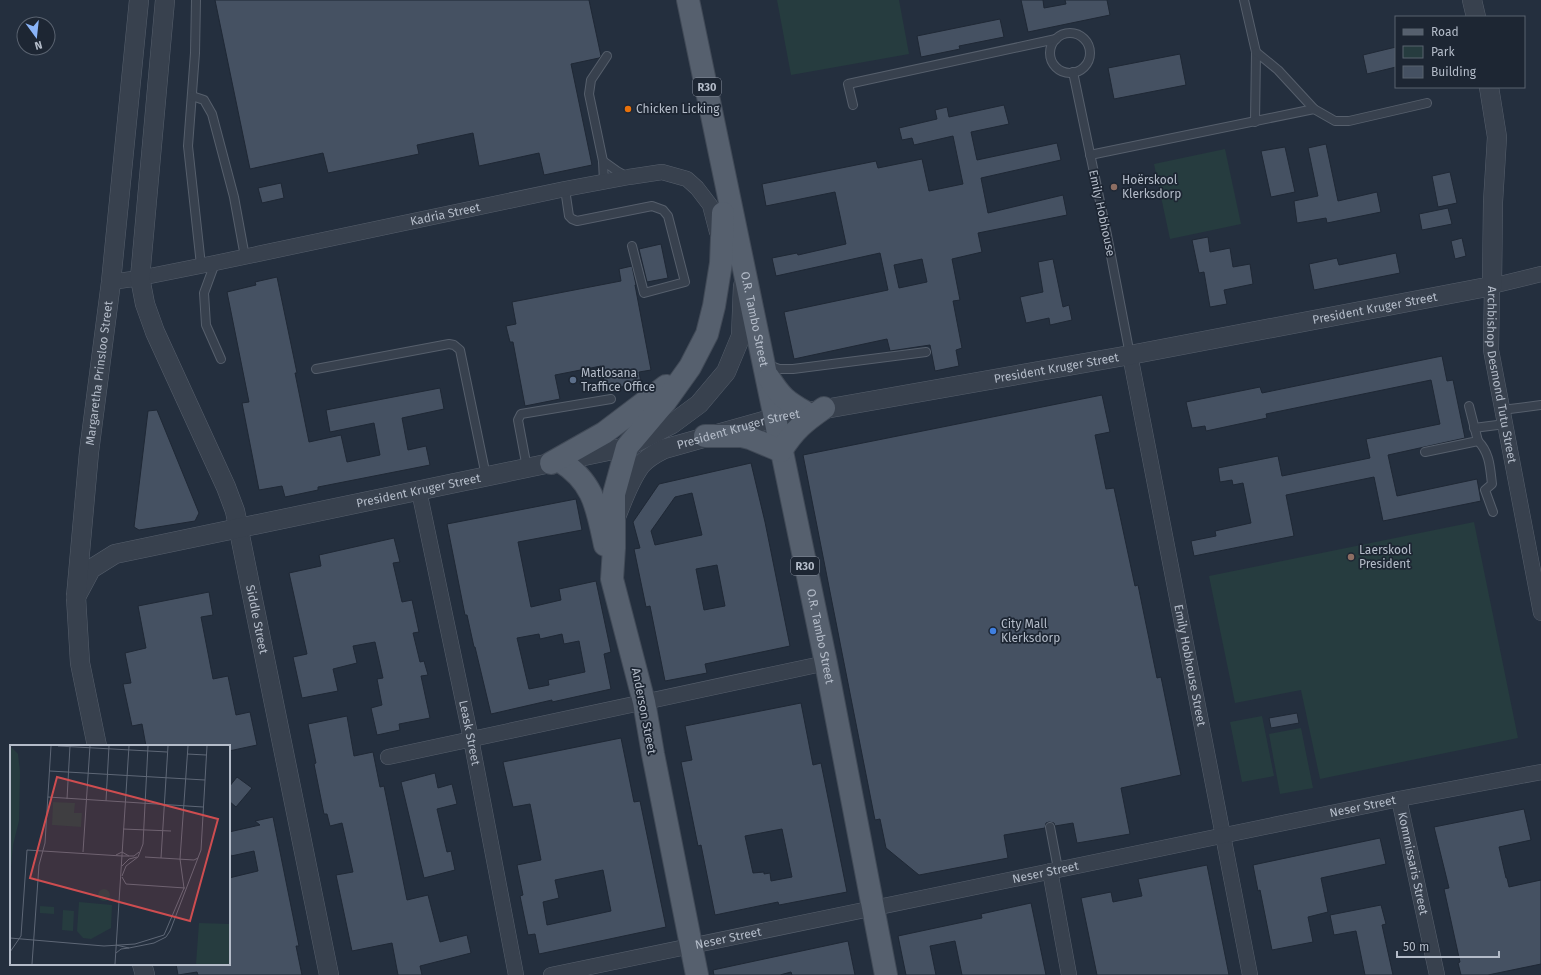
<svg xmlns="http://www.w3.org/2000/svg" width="1541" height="975" font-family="'Fira Sans',sans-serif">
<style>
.green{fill:#263c3f}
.building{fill:#455162;stroke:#1f2835;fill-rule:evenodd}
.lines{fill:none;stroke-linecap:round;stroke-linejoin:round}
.service-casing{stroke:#565f6c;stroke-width:10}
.minor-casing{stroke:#565f6c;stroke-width:16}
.tertiary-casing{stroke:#565f6c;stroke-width:20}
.primary-casing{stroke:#414a57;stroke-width:24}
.service{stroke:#38414e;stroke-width:8}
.minor{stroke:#38414e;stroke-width:15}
.tertiary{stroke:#38414e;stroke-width:19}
.primary{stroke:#56606e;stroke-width:22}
.food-dot{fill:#e8710a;stroke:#1d2633;stroke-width:1.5}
.education-dot{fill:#8d6e63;stroke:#1d2633;stroke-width:1.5}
.service-dot{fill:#5c6f8a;stroke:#1d2633;stroke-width:1.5}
.shop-dot{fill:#3f7fe0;stroke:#1d2633;stroke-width:1.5}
.labels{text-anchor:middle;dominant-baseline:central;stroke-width:3.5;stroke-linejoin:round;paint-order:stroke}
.shield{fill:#1d2633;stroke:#878f9c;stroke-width:1}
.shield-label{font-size:11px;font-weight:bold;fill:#b4bcc9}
.poi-label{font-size:12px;fill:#b4bcc9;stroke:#1d2633;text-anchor:start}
.street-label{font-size:12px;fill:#b4bcc9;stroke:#1d2633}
.inset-road{fill:none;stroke:#5e6776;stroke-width:1}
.view{fill:#ce4d50;fill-opacity:0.15;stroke:#ce4d50;stroke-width:2}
.inset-edge{fill:none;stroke:#b4bcc9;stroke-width:2}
</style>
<rect width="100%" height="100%" fill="#242f3e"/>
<g class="green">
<polygon points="777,0 899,0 909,54 791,75"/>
<polygon points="1225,149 1241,224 1170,239 1154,164"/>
<polygon points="1474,522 1518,738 1320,779 1301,690 1235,703 1209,576"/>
<polygon points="1262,716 1274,776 1242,782 1230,722"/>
<polygon points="1301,728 1313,788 1280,794 1269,734"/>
</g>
<g class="building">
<polygon points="215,0 589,0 601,56 599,58 571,64 592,165 544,175 539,153 479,166 473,133 417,145 419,154 328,173 323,153 250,169"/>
<polygon points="1021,0 1043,0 1044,8 1066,4 1065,0 1107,0 1110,15 1028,32"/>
<polygon points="1000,19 1004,37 959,46 960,49 921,57 917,36"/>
<polygon points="1396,47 1396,67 1367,74 1363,55"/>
<polygon points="1180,54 1186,85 1114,99 1108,68"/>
<path d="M1004 105 1009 124 971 132 977 160 1057 143 1061 160 981 178 988 213 1063 195 1067 215 978 233 982 252 952 259 960 300 953 301 962 348 956 350 959 366 935 371 930 345 890 351 887 339 794 359 784 312 888 290 880 253 776 276 772 258 797 253 798 255 846 244 835 192 766 206 762 184 876 161 878 168 922 159 929 191 963 184 953 136 914 145 912 138 902 140 899 128 937 119 935 110 947 107 949 117ZM922 259 927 282 899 288 894 265Z"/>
<polygon points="1326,144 1338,201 1377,192 1381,212 1327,223 1326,218 1297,223 1294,201 1318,196 1308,148"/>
<polygon points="1285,147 1295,192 1271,197 1261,151"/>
<polygon points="1450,172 1457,203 1438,207 1432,176"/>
<polygon points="281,183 284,198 262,203 258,188"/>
<polygon points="1448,208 1452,224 1422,230 1419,214"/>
<polygon points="1208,237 1210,252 1230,248 1233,267 1250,264 1253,284 1224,290 1227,304 1210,307 1204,272 1199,273 1192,240"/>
<polygon points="1462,238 1466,256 1455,259 1451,241"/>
<polygon points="661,244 668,278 647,282 639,249"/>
<polygon points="1396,253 1400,273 1314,290 1309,264 1337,258 1339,265"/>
<polygon points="1053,259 1063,307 1069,305 1072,320 1050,325 1049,318 1026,323 1020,297 1043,292 1038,262"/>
<polygon points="632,266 636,285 635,285 651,370 639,372 641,383 606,390 601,366 555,375 560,399 525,406 513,342 510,342 506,326 516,324 512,302 621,281 619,269"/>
<polygon points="277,277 297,373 295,373 309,442 341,435 347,462 380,455 374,423 330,432 326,410 440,388 444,409 402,418 408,450 426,446 430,465 318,487 318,490 285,497 282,486 259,490 242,403 249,402 227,292 256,285 255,282"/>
<polygon points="1442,356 1447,381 1453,380 1465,438 1388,455 1397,496 1477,479 1481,501 1383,521 1374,477 1286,495 1294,536 1194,556 1191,541 1216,536 1215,531 1251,523 1243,483 1233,485 1232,480 1220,482 1218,468 1278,456 1282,476 1370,458 1366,439 1440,424 1431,380 1266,414 1267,418 1206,431 1205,426 1192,428 1186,402 1260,387 1262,393"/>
<polygon points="1102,395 1110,432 1095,435 1106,489 1114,488 1135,586 1138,585 1157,678 1161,677 1181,775 1121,788 1130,834 1077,843 1073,823 1055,826 1054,823 1049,822 1046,823 1045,828 1004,835 1008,858 919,875 886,848 880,819 875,820 803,455"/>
<polygon points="157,410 199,513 195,521 139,530 134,527 148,411"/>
<path d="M751 463 765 522 790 646 705 664 707 673 665 681 650 606 646 607 634 549 640 548 633 522 659 484ZM692 493 702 535 655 545 651 531 675 497ZM717 565 725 606 704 610 696 569Z"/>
<path d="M576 499 582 530 518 542 531 607 561 600 559 589 596 581 611 652 604 654 611 689 552 702V700L491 714 475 647H474L467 615H465L447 524ZM539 634 540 639 562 634 564 644 579 641 585 672 548 680 549 685 529 689 517 638Z"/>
<polygon points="394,538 400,562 393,563 402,602 412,600 419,632 413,633 420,662 424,661 428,675 421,676 430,718 399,724 400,730 377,735 371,708 382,705 377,679 383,678 375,642 353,646 357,663 333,669 338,691 302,698 293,657 307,654 289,573 321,566 319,555"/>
<polygon points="209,592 213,615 201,617 213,679 228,676 236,715 250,712 257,745 229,751 229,746 146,746 142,724 132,726 123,684 131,683 125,653 146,648 138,606"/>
<path d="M801 703 813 765 821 763 847 892 779 905 778 902 715 915 701 845 698 846 681 762 692 760 685 726ZM782 829 792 877 771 881 770 873 764 874V872L753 873 745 836Z"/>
<polygon points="1297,713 1299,723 1271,728 1269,718"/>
<polygon points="347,716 354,756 373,752 380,787 384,786 407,900 428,895 440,942 467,935 471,953 420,966 422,975 398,975 392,943 352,951 336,875 353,872 342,823 330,826 327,814 324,814 314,764 316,763 308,724"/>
<path d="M621 738 634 802 640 801 666 927 539 954 535 934 528 935 520 896 523 895 517 865 541 860 530 804 513 807 503 762ZM603 870 611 911 547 925 543 902 559 898 555 880Z"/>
<polygon points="435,773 438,788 452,784 457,804 437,809 447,852 451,851 455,870 424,878 401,782"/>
<polygon points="237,777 252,788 236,807 229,801 229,787"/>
<polygon points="1524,809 1531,840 1499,847 1506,878 1507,878 1509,887 1541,880 1541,964 1488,975 1461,975 1458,963 1460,962 1444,889 1449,888 1434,827"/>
<polygon points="273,817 299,946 296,946 302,975 198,975 197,972 178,975 176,964 229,964 229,878 258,871 254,851 231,856 229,847 229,832 260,825 255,821"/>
<polygon points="1380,838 1386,864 1321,878 1328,912 1308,917 1313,942 1272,950 1260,890 1258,891 1253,865"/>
<polygon points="1207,865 1229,975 1097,975 1081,898 1111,892 1113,902 1142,896 1138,879"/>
<polygon points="1031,903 1046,975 962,975 955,941 930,946 936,975 906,975 898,936 982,918 981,914"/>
<polygon points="1381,905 1386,924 1382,925 1393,975 1365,975 1356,931 1334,935 1330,915"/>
<polygon points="848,941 855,975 792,975 791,972 780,975 714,975 713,970"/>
</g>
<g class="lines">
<g class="service-casing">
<g id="service">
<polyline points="196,0 195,53 188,146 201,265"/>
<polyline points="1244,0 1256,52 1255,122"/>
<circle cx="1070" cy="53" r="20"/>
<polyline points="1256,52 1278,70 1314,109"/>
<polyline points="1073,72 1107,235 1130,355"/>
<polyline points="192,96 204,100 212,114 234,197 245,257"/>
<polyline points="853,105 848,84 1056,39"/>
<polyline points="1090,155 1314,109 1335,121 1349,121 1427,103"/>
<polyline points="603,161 617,171 626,176"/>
<polyline points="604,182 603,161 589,94 591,80 607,56"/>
<polyline points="565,189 569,216 572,219 577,221 652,206 663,210 668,216 685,282 644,293 632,246"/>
<polyline points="215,263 204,293 206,325 221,359"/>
<polyline points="766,364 779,369 793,369 926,352"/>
<polyline points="316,369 449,344 454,345 460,350 486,476"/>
<polyline points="1502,410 1541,405"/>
<polyline points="1474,428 1505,424"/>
<path d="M1478 441C1490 453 1490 468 1492 484L1485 490 1493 512"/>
<polyline points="1425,452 1478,441 1469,406"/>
<polyline points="527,468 518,420 521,414 611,399"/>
<polyline points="1050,827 1058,869"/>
</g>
</g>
<g class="minor-casing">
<g id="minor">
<path id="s1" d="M1541 274 1492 286 1491 350 1541 613"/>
<path id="s2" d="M111 282 140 278 215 263 565 189 629 177 662 172 687 179 697 188 710 205 717 232"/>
<path id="s3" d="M1130 355 1250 975"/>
<path id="s4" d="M419 491 471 739 516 975"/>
<polyline points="388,757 826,663"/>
<path id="s5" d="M1399 799 1437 975"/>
<polyline points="1050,871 1069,975"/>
<path id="s6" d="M551 975 1399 799 1541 772"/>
</g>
</g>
<g class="tertiary-casing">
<g id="tertiary">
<path id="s7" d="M165 0 140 278 145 304 155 332 226 487 235 511 329 975"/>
<polyline points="1472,0 1476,17"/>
<path id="s8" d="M616 517C623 500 629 481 641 465 647 458 656 453 664 449L774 418 1130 355 1492 286 1493 202 1497 137 1489 87"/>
<path id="s9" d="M76 597 91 569 115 554 627 447 672 424 699 404 726 372 741 336 743 286"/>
<path id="s10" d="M97 746 80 663 76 597 89 452 111 282 139 0"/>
<polyline points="142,964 145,975"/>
</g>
</g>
<g class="primary-casing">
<g id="primary">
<path id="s11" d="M688 0 826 663 886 975"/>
<path d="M769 378C781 397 786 401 805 412"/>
<path d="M705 436H742L750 438 781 451C794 430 804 422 824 408"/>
<path d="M560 461C594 482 597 508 605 545"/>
<polyline points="551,463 604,433 666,386"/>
<polyline points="697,975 653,754 644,702 612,579 614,548 614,494 627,447 665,402 690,367 707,334 714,306 721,263 723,213"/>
</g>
</g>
<use href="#service" class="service"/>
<use href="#minor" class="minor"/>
<use href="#tertiary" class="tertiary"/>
<use href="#primary" class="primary"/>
</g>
<circle class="food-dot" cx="628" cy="109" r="4"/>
<g class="education-dot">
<circle cx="1114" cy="187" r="4"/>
<circle cx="1351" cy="557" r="4"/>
</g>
<circle class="service-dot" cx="573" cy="380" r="4"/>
<circle class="shop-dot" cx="993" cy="631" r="4"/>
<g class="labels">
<g class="shield">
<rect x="693" y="78" width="28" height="18" rx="3"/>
<rect x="791" y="557" width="28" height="18" rx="3"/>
</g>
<g class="shield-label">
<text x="707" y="87">R30</text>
<text x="805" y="566">R30</text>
</g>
<g class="poi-label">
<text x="636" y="109">Chicken Licking</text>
<text x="1122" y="180">Hoërskool<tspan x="1122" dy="14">Klerksdorp</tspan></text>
<text x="581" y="373">Matlosana<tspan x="581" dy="14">Traffice Office</tspan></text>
<text x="1359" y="550">Laerskool<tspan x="1359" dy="14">President</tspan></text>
<text x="1001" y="624">City Mall<tspan x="1001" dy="14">Klerksdorp</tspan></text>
</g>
<g class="street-label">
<text transform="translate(1102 213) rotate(78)">Emily Hobhouse</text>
<text stroke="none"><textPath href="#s2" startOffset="341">Kadria Street</textPath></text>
<text stroke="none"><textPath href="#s8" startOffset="811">President Kruger Street</textPath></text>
<text stroke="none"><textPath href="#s11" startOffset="326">O.R. Tambo Street</textPath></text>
<text stroke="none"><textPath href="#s8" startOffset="487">President Kruger Street</textPath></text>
<text stroke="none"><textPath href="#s10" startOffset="376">Margaretha Prinsloo Street</textPath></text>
<text stroke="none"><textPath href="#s1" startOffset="140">Archbishop Desmond Tutu Street</textPath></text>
<text stroke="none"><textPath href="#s8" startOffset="163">President Kruger Street</textPath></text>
<text stroke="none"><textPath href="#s9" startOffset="370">President Kruger Street</textPath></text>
<text stroke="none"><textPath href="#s7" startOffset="642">Siddle Street</textPath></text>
<text stroke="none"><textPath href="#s11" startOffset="650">O.R. Tambo Street</textPath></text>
<text stroke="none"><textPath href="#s3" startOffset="316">Emily Hobhouse Street</textPath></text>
<text transform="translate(644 711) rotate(79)">Anderson Street</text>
<text stroke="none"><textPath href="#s4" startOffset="247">Leask Street</textPath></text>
<text stroke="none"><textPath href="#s6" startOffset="829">Neser Street</textPath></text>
<text stroke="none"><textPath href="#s5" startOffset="66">Kommissaris Street</textPath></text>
<text stroke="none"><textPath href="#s6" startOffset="505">Neser Street</textPath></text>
<text stroke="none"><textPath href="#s6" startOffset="181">Neser Street</textPath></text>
</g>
</g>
<g transform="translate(10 745)">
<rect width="220" height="220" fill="#242f3e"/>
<path d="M0 1 8 9 10 27 9 76 3 100 0 133ZM43 57 65 58 64 68H72L71 82 42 80ZM88 150a6 6 0 1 1 12 0a6 6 0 1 1-12 0ZM69 157 102 160 101 183 81 194 73 193 67 186ZM30 161 44 162V169L30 168ZM53 165 64 166 63 186 52 185ZM189 178 220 179V219H186Z" fill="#263c3f"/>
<path class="inset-road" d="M48 1 157 7M177 9 196 10M40 26 195 35M38 52 193 62M57 54 60 1M96 56 99 1M113 84 161 86M73 107 80 1M106 110 112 107 119 111M135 112 184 115 188 113M151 113 158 1M112 121 119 114 127 112M112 131 116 121 128 112 133 99 138 1M112 132 116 139 175 143M0 193 94 201 125 199 154 190 174 143 170 114 178 1M106 200 119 203 144 198 156 192 160 186 191 105 197 1M0 207 11 191 17 105 112 111H124L129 107M106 208 111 204 119 203M22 219 29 120 35 98 41 1M105 219 119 1"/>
<path class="view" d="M47 32 208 74 180 176 20 133Z"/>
<rect width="220" height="220" class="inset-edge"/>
</g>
<rect x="1395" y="16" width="130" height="72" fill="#1d2633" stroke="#59626f"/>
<rect x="1403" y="29" width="20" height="6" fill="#56606e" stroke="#59626f"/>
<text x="1431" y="36" font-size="12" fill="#b4bcc9">Road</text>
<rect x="1403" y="46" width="20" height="12" fill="#263c3f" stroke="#59626f"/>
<text x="1431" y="56" font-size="12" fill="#b4bcc9">Park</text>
<rect x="1403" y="66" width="20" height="12" fill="#455162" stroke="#59626f"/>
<text x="1431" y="76" font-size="12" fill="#b4bcc9">Building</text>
<g transform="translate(36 36) rotate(165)"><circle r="19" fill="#1d2633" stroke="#59626f"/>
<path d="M0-3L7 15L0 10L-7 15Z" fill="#8ab4f8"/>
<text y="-6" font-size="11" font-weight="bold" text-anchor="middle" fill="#b4bcc9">N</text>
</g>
<path d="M1397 951v6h102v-6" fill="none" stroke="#b4bcc9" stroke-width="2"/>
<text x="1403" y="951" font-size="12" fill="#b4bcc9" stroke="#1d2633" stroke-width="3" paint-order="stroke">50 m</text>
</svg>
